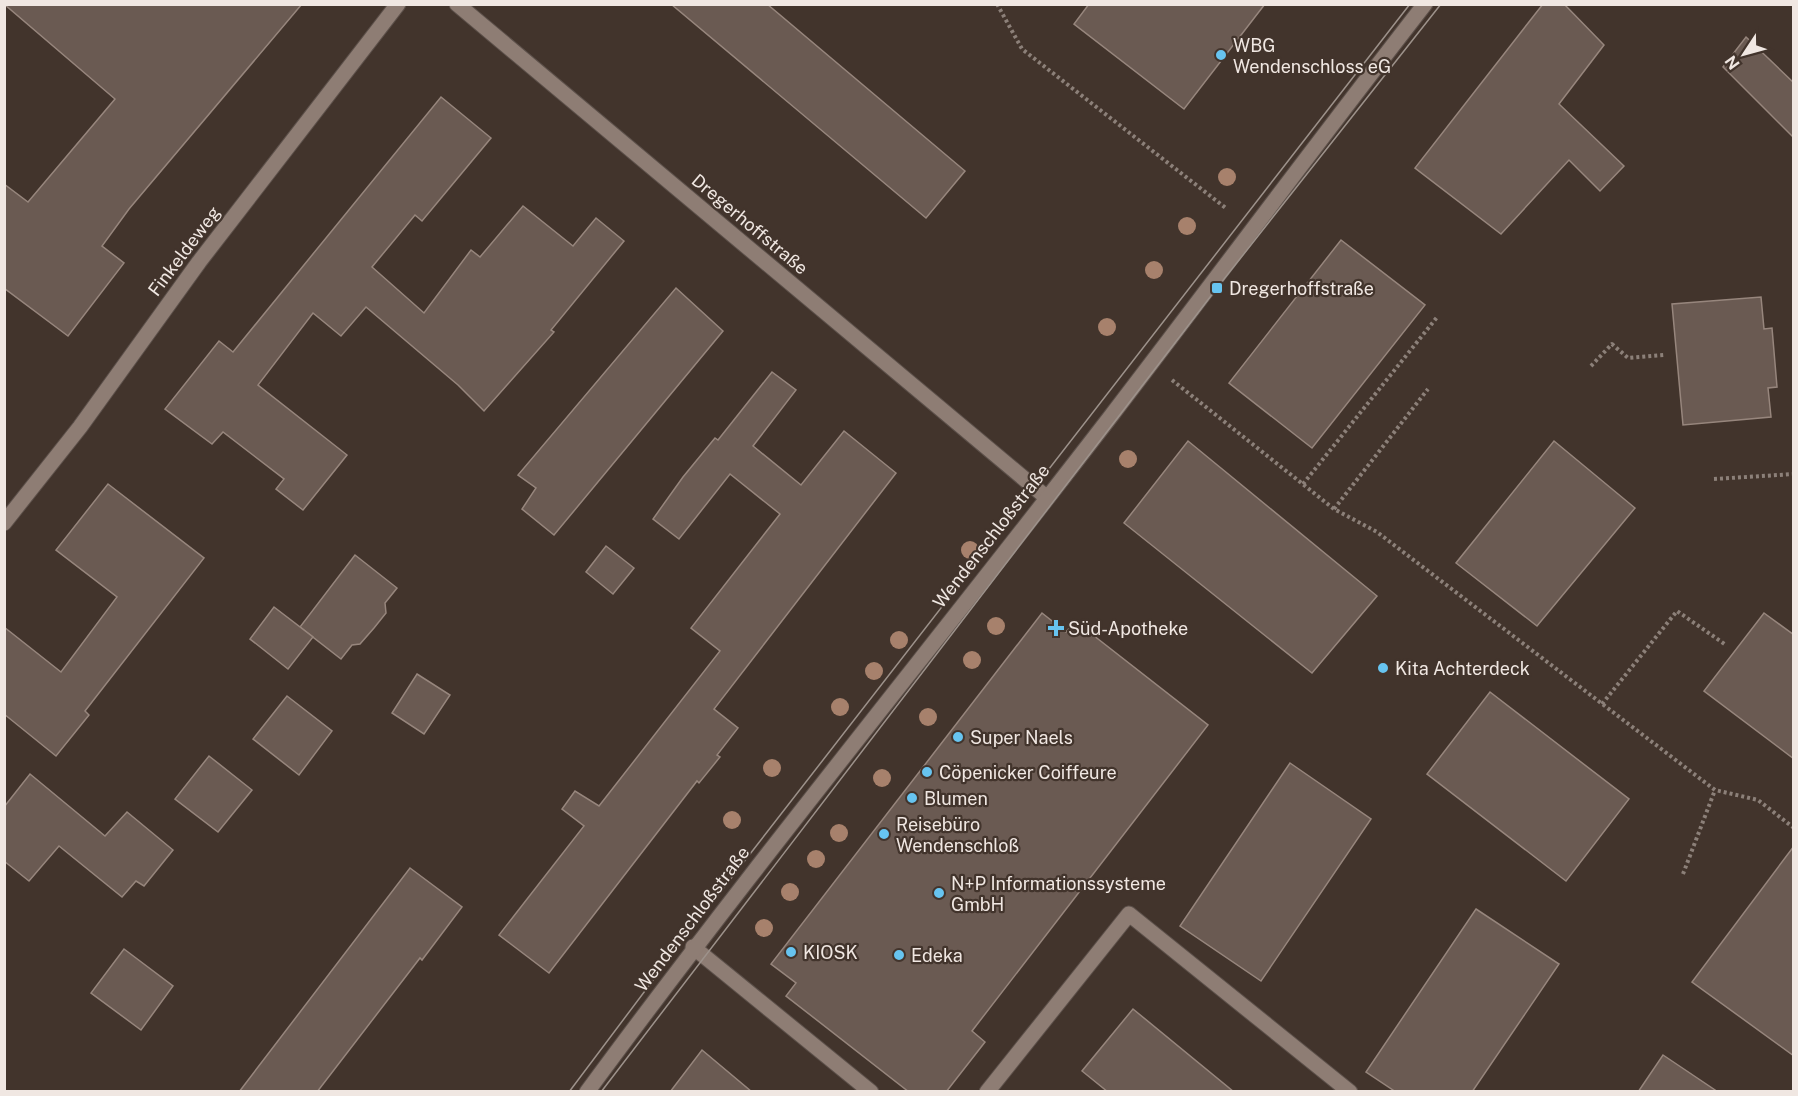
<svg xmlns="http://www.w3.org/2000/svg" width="1798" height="1096" font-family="'Public Sans',sans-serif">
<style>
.building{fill:#6a5a52;stroke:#97867d;stroke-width:1.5}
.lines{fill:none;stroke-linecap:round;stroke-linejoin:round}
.lane-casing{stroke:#5c504a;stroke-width:17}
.street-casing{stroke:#5c504a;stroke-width:17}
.path{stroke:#8c8079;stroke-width:4;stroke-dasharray:3 3;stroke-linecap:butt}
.lane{stroke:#8e7d74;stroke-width:15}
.street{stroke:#8e7d74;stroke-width:15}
.tram{stroke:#9d928b;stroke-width:1.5}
.tree{fill:#a7816c}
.poi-dot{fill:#67c4f0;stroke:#42342c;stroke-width:2}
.labels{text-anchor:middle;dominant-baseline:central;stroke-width:4.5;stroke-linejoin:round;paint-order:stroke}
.poi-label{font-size:18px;fill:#f0e7e2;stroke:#42342c;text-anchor:start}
.street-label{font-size:18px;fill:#f0e7e2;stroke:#42342c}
</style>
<rect width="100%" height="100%" fill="#42342c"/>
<g class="building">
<polygon points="4,4 302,4 129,209 102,246 124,263 68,336 4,288 4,184 28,202 115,99"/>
<polygon points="671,4 767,4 965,171 926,218"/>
<polygon points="1089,4 1265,4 1184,109 1074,24"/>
<polygon points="1543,4 1564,4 1604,45 1559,104 1624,166 1600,191 1569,160 1501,234 1415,168"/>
<polygon points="1746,37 1794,83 1794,138 1723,67"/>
<polygon points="441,97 491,138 422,221 415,215 372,267 424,313 471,250 480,257 523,206 573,246 596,218 624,241 551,330 554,332 484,411 458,385 366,307 341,336 313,313 258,385 347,455 303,510 276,489 284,479 223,432 212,444 165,409 219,341 233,352"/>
<polygon points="1341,240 1425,305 1312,448 1229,383"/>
<polygon points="676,288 723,331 554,535 522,509 536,488 518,475"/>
<polygon points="1761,297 1764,329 1772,328 1777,387 1768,388 1771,417 1683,425 1672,304"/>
<polygon points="772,372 796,390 753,446 801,485 844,431 896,473 714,709 738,728 717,755 720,757 699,783 697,781 549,973 499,935 584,826 562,809 575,791 599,806 720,651 691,628 780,514 730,474 679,539 653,519 683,477 715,438 718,440"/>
<polygon points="1188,441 1377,596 1312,673 1124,523"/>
<polygon points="1554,441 1635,508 1537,626 1456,563"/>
<polygon points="108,484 204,558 85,711 89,715 56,756 4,714 4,627 61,672 117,597 56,550"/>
<polygon points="606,546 634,568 613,594 586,572"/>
<polygon points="355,555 397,588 385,603 386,613 374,628 360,644 352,645 341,659 300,627"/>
<polygon points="274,607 313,637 288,669 250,639"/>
<polygon points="1042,613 1066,632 1075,621 1208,725 972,1031 985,1042 946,1092 909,1092 786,996 796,983 771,964"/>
<polygon points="1764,613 1794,635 1794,759 1704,691"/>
<polygon points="417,674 450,695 424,734 392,713"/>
<polygon points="1490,692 1629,799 1566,881 1427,774"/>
<polygon points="287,696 332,731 299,775 253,739"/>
<polygon points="209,756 252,790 218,832 175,799"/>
<polygon points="1290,763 1371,819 1261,981 1180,926"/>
<polygon points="30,774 105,836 127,812 173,850 144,886 136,881 122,897 59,846 29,881 4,861 4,807"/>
<polygon points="1794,846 1794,1056 1692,982"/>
<polygon points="410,868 462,907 422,960 420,958 317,1092 239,1092"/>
<polygon points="1476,909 1559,964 1472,1092 1396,1092 1366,1072"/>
<polygon points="124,949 173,986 141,1030 91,993"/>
<polygon points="1133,1009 1234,1092 1108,1092 1082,1071"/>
<polygon points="702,1050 752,1092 670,1092"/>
<polygon points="1663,1055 1718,1092 1638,1092"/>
</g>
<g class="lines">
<g class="lane-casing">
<g id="lane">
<polyline points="693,947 871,1092"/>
<polyline points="987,1092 1129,914 1350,1092"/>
</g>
</g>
<g class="street-casing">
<g id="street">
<polyline points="457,4 1046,497"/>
<polyline points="4,523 80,427 199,262 398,4"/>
<path d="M587 1092C756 862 937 642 1111 416 1216 279 1319 140 1425 4"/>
</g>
</g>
<g class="path">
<polyline points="997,4 1022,49 1227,209"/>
<polyline points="1591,366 1612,344 1628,358 1664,355"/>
<polyline points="1172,380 1334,509 1377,532 1715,790 1758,800 1794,828"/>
<polyline points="1714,479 1794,474"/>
<polyline points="1303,484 1438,316"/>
<polyline points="1334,509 1428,389"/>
<polyline points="1602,704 1677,611 1726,645"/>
<polyline points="1683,874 1715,790"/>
</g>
<use href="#lane" class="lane"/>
<use href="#street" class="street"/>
<g class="tram">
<polyline points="569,1092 684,939 1410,4"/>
<polyline points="601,1092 1217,288 1441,4"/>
</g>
</g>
<g class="tree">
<circle cx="1227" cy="177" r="9"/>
<circle cx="1187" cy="226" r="9"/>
<circle cx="1154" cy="270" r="9"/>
<circle cx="1107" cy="327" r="9"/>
<circle cx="1128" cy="459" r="9"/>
<circle cx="970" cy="550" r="9"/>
<circle cx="996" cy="626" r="9"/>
<circle cx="899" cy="640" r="9"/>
<circle cx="972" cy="660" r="9"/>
<circle cx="874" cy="671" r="9"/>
<circle cx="840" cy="707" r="9"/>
<circle cx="928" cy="717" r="9"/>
<circle cx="772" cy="768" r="9"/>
<circle cx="882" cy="778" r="9"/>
<circle cx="732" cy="820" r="9"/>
<circle cx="839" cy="833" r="9"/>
<circle cx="816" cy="859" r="9"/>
<circle cx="790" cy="892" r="9"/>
<circle cx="764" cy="928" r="9"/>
</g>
<g class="poi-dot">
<circle cx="1221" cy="55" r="6"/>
<rect x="1211" y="282" width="12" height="12" rx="3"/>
<path d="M1053 619h6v6h6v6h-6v6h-6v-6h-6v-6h6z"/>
<circle cx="1383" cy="668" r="6"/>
<circle cx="958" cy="737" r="6"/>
<circle cx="927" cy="772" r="6"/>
<circle cx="912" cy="798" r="6"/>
<circle cx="884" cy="834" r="6"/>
<circle cx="939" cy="893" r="6"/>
<circle cx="791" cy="952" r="6"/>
<circle cx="899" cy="955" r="6"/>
</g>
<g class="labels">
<g class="poi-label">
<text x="1233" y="45">WBG<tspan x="1233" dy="21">Wendenschloss eG</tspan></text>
<text x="1229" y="288">Dregerhoffstraße</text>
<text x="1068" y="628">Süd-Apotheke</text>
<text x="1395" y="668">Kita Achterdeck</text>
<text x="970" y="737">Super Naels</text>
<text x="939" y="772">Cöpenicker Coiffeure</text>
<text x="924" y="798">Blumen</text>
<text x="896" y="824">Reisebüro<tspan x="896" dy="21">Wendenschloß</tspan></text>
<text x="951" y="883">N+P Informationssysteme<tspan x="951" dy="21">GmbH</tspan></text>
<text x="803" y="952">KIOSK</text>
<text x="911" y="955">Edeka</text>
</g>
<g class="street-label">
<text transform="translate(750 224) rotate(40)">Dregerhoffstraße</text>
<text transform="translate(184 251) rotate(-53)">Finkeldeweg</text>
<text transform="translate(991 536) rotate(-52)">Wendenschloßstraße</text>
<text transform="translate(692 919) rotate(-53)">Wendenschloßstraße</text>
</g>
</g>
<rect width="1798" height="1096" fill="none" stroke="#f0e7e2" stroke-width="12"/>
<g transform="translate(1744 54) rotate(234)" stroke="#42342c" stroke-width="4.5" paint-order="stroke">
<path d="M0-4.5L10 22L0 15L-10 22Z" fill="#f0e7e2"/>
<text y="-9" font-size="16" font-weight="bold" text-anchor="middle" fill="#f0e7e2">N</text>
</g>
</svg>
